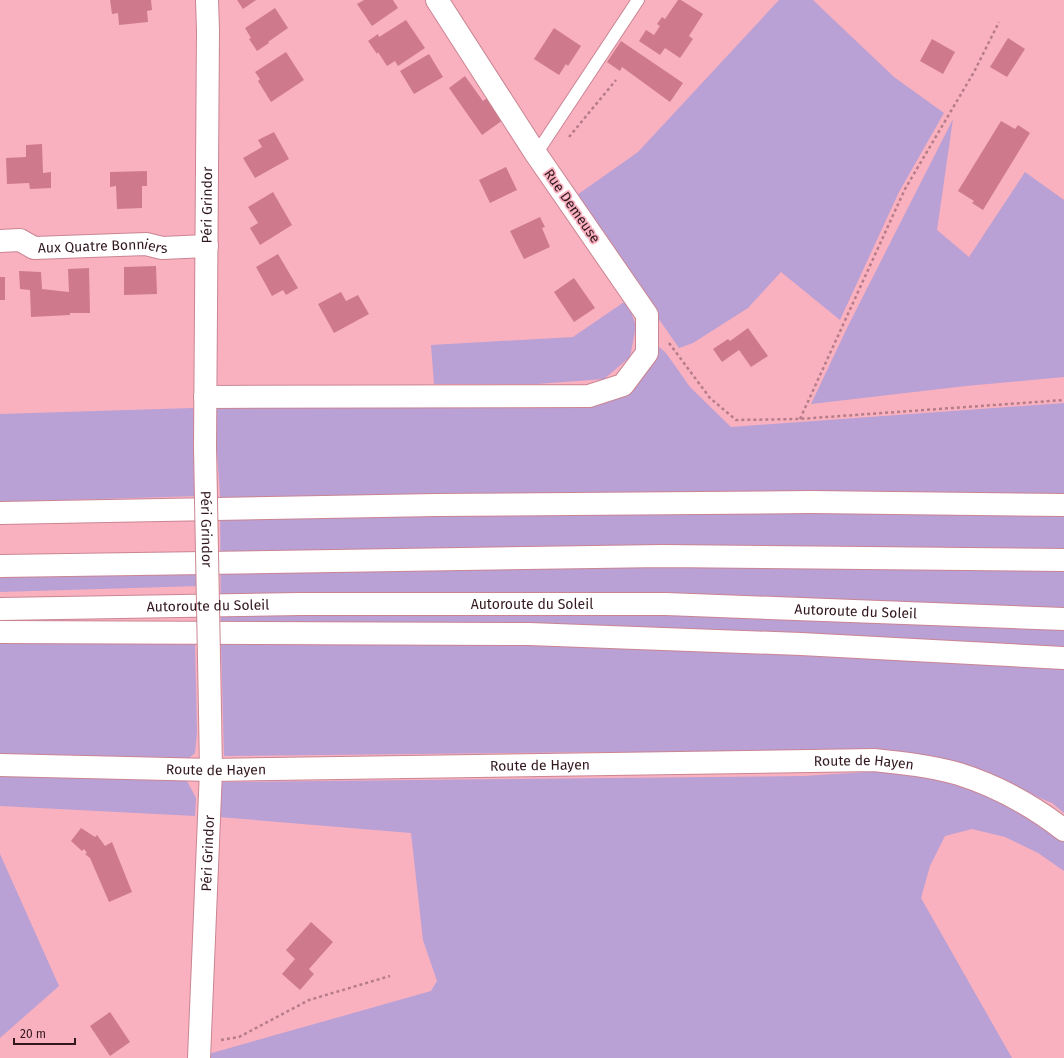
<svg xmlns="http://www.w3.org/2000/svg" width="1064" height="1058" font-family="'Fira Sans',sans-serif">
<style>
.green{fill:#b9a0d5}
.building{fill:#ce7a8c}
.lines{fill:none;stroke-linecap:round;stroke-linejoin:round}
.service-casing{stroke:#ca8593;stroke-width:14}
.minor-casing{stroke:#ca8593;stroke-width:24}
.motorway-casing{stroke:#ca8593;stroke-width:24}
.path{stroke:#b67d89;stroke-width:2.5;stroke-dasharray:3 3;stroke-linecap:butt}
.service{stroke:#fff;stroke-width:12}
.minor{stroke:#fff;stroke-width:22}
.motorway{stroke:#fff;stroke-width:22}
.minor-bridge-casing{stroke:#ca8593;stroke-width:24;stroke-linecap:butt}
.minor-bridge{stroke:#fff;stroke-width:22}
.labels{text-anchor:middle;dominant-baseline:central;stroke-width:3.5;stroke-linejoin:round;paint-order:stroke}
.street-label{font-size:14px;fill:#32181e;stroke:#f9b1bf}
</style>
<rect width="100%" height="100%" fill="#f9b1bf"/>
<g class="green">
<polygon points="779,0 813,0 894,77 944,113 899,192 840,320 781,272 748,308 693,343 679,348 640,292 577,195 638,152"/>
<polygon points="953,119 937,230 969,257 1025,172 1064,200 1064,377 966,386 811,404 848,326"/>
<polygon points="627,300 636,326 630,357 604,379 537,384 434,384 431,345 573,337"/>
<polygon points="657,345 666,353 690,387 731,427 1064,403 1064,813 1052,803 968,768 916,755 613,752 224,756 221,644 220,495 214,407 593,402"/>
<polygon points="193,408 198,436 199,496 0,502 0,414"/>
<polygon points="198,572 199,586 0,592 0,575"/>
<polygon points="0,642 195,643 197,732 195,753 183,763 0,758"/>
<polygon points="899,770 971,786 1049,826 1064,841 1064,871 1038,853 1005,837 972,829 945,836 930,866 921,898 1012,1058 205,1058 205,1055 431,991 437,981 423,940 411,833 219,817 217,800 223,782 804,776"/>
<polygon points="0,772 163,777 187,781 196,798 195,816 0,806"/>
<polygon points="0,854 59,986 0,1038"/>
</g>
<g class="building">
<polygon points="110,0 151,0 152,10 147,11 148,22 119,25 118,13 112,14"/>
<polygon points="237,0 256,0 243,9"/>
<polygon points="364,0 393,0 398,8 372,26 357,4"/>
<polygon points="678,0 681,0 703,14 689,36 693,39 680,58 665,48 660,55 639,41 646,30 654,35 660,26 657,24 662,17 665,19"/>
<polygon points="275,8 288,28 268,42 269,43 257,51 249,39 251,38 245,28"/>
<polygon points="406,20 425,48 398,66 395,61 387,66 378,52 377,54 368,41 378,34 379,37"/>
<polygon points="554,28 581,46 568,66 566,64 559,75 534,59"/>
<polygon points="1008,38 1025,49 1007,77 990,67"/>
<polygon points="932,39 955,52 943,74 920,61"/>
<polygon points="621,41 683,83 670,102 622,67 620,71 607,62"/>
<polygon points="286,52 304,80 271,102 258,81 260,79 255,72"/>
<polygon points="429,54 443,77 414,94 400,71"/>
<polygon points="465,76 483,101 487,98 503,120 482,135 449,88"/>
<polygon points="1001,121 1015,129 1018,125 1030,133 983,210 972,203 974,201 958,191"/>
<polygon points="274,132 289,159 255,178 243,158 262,147 258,140"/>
<polygon points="42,144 43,173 51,172 51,188 30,189 29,183 7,184 6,158 26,157 26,145"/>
<polygon points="506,167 517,190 490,203 479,180"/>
<polygon points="147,171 147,186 142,186 142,208 117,209 116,186 110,187 110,172"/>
<polygon points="273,192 292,225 260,245 250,228 258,223 248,207"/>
<polygon points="540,217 545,227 542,228 550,247 524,259 510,231"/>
<polygon points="278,254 298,288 286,295 283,290 272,296 256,267"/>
<polygon points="156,266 157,294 124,295 124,267"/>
<polygon points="89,268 90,313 70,313 70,315 31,317 30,290 20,289 19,271 41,272 42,289 69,292 68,269"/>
<rect x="0" y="277" width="5" height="23"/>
<polygon points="574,278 595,308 574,322 554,292"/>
<polygon points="341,292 346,301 358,295 369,314 334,333 318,304"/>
<polygon points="748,328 768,356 751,367 739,350 722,362 713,349 728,339 730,341"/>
<polygon points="81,828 95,837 97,835 105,846 112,842 132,892 109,902 90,858 85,854 87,853 84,849 82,851 71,841"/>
<polygon points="311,922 333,942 309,969 314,974 300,990 282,974 295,959 286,950"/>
<polygon points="110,1012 130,1042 110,1056 90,1026"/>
</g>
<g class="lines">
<g class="service-casing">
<polyline id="service" points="536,154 638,0"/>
</g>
<g class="minor-casing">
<g id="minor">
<path id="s1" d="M0 241 20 240 34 248 146 244 162 248 207 246"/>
<polyline points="205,397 589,396 623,385 647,353 647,315 536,154 437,0"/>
<path id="s2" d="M205 447 208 30 207 0"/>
<path id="s3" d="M0 765 211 770 874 760C903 763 931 766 959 774 997 786 1033 806 1064 830"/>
<path id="s4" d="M199 1058 211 770 210 711"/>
</g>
</g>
<g class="motorway-casing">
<g id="motorway">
<polyline points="0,513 436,505 811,502 1064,505"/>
<polyline points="0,566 663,556 1064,560"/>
<path id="s5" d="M0 609 300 604H666L1064 619"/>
<polyline points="0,632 529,634 801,644 1064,658"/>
</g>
</g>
<g class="path">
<polyline points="569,137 616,80"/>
<polyline points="669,343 710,398 736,420 799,419 1064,400"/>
<polyline points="800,419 905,189 974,72 999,22"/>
<polyline points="221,1040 239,1037 309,1000 390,976"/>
</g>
<use href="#service" class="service"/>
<use href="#minor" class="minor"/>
<use href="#motorway" class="motorway"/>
<g class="minor-bridge-casing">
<g id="minor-bridge">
<path id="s6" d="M205 447 210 711"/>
</g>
</g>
<use href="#minor-bridge" class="minor-bridge"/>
</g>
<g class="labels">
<g class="street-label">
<text stroke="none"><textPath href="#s2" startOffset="242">Péri Grindor</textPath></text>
<text transform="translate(572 206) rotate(55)">Rue Demeuse</text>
<text stroke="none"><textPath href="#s1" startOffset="105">Aux Quatre Bonniers</textPath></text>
<text stroke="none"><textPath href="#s6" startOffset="82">Péri Grindor</textPath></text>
<text stroke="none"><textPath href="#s5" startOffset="532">Autoroute du Soleil</textPath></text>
<text stroke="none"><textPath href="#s5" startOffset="208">Autoroute du Soleil</textPath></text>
<text stroke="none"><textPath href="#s5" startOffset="856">Autoroute du Soleil</textPath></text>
<text stroke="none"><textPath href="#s3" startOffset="864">Route de Hayen</textPath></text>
<text stroke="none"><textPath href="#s3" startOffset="540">Route de Hayen</textPath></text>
<text stroke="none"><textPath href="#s3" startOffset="216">Route de Hayen</textPath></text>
<text stroke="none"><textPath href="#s4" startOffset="205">Péri Grindor</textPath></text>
</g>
</g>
<path d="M14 1038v6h61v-6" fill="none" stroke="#32181e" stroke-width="2"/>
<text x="20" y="1038" font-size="12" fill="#32181e" stroke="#f9b1bf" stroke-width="3" paint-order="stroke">20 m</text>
</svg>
